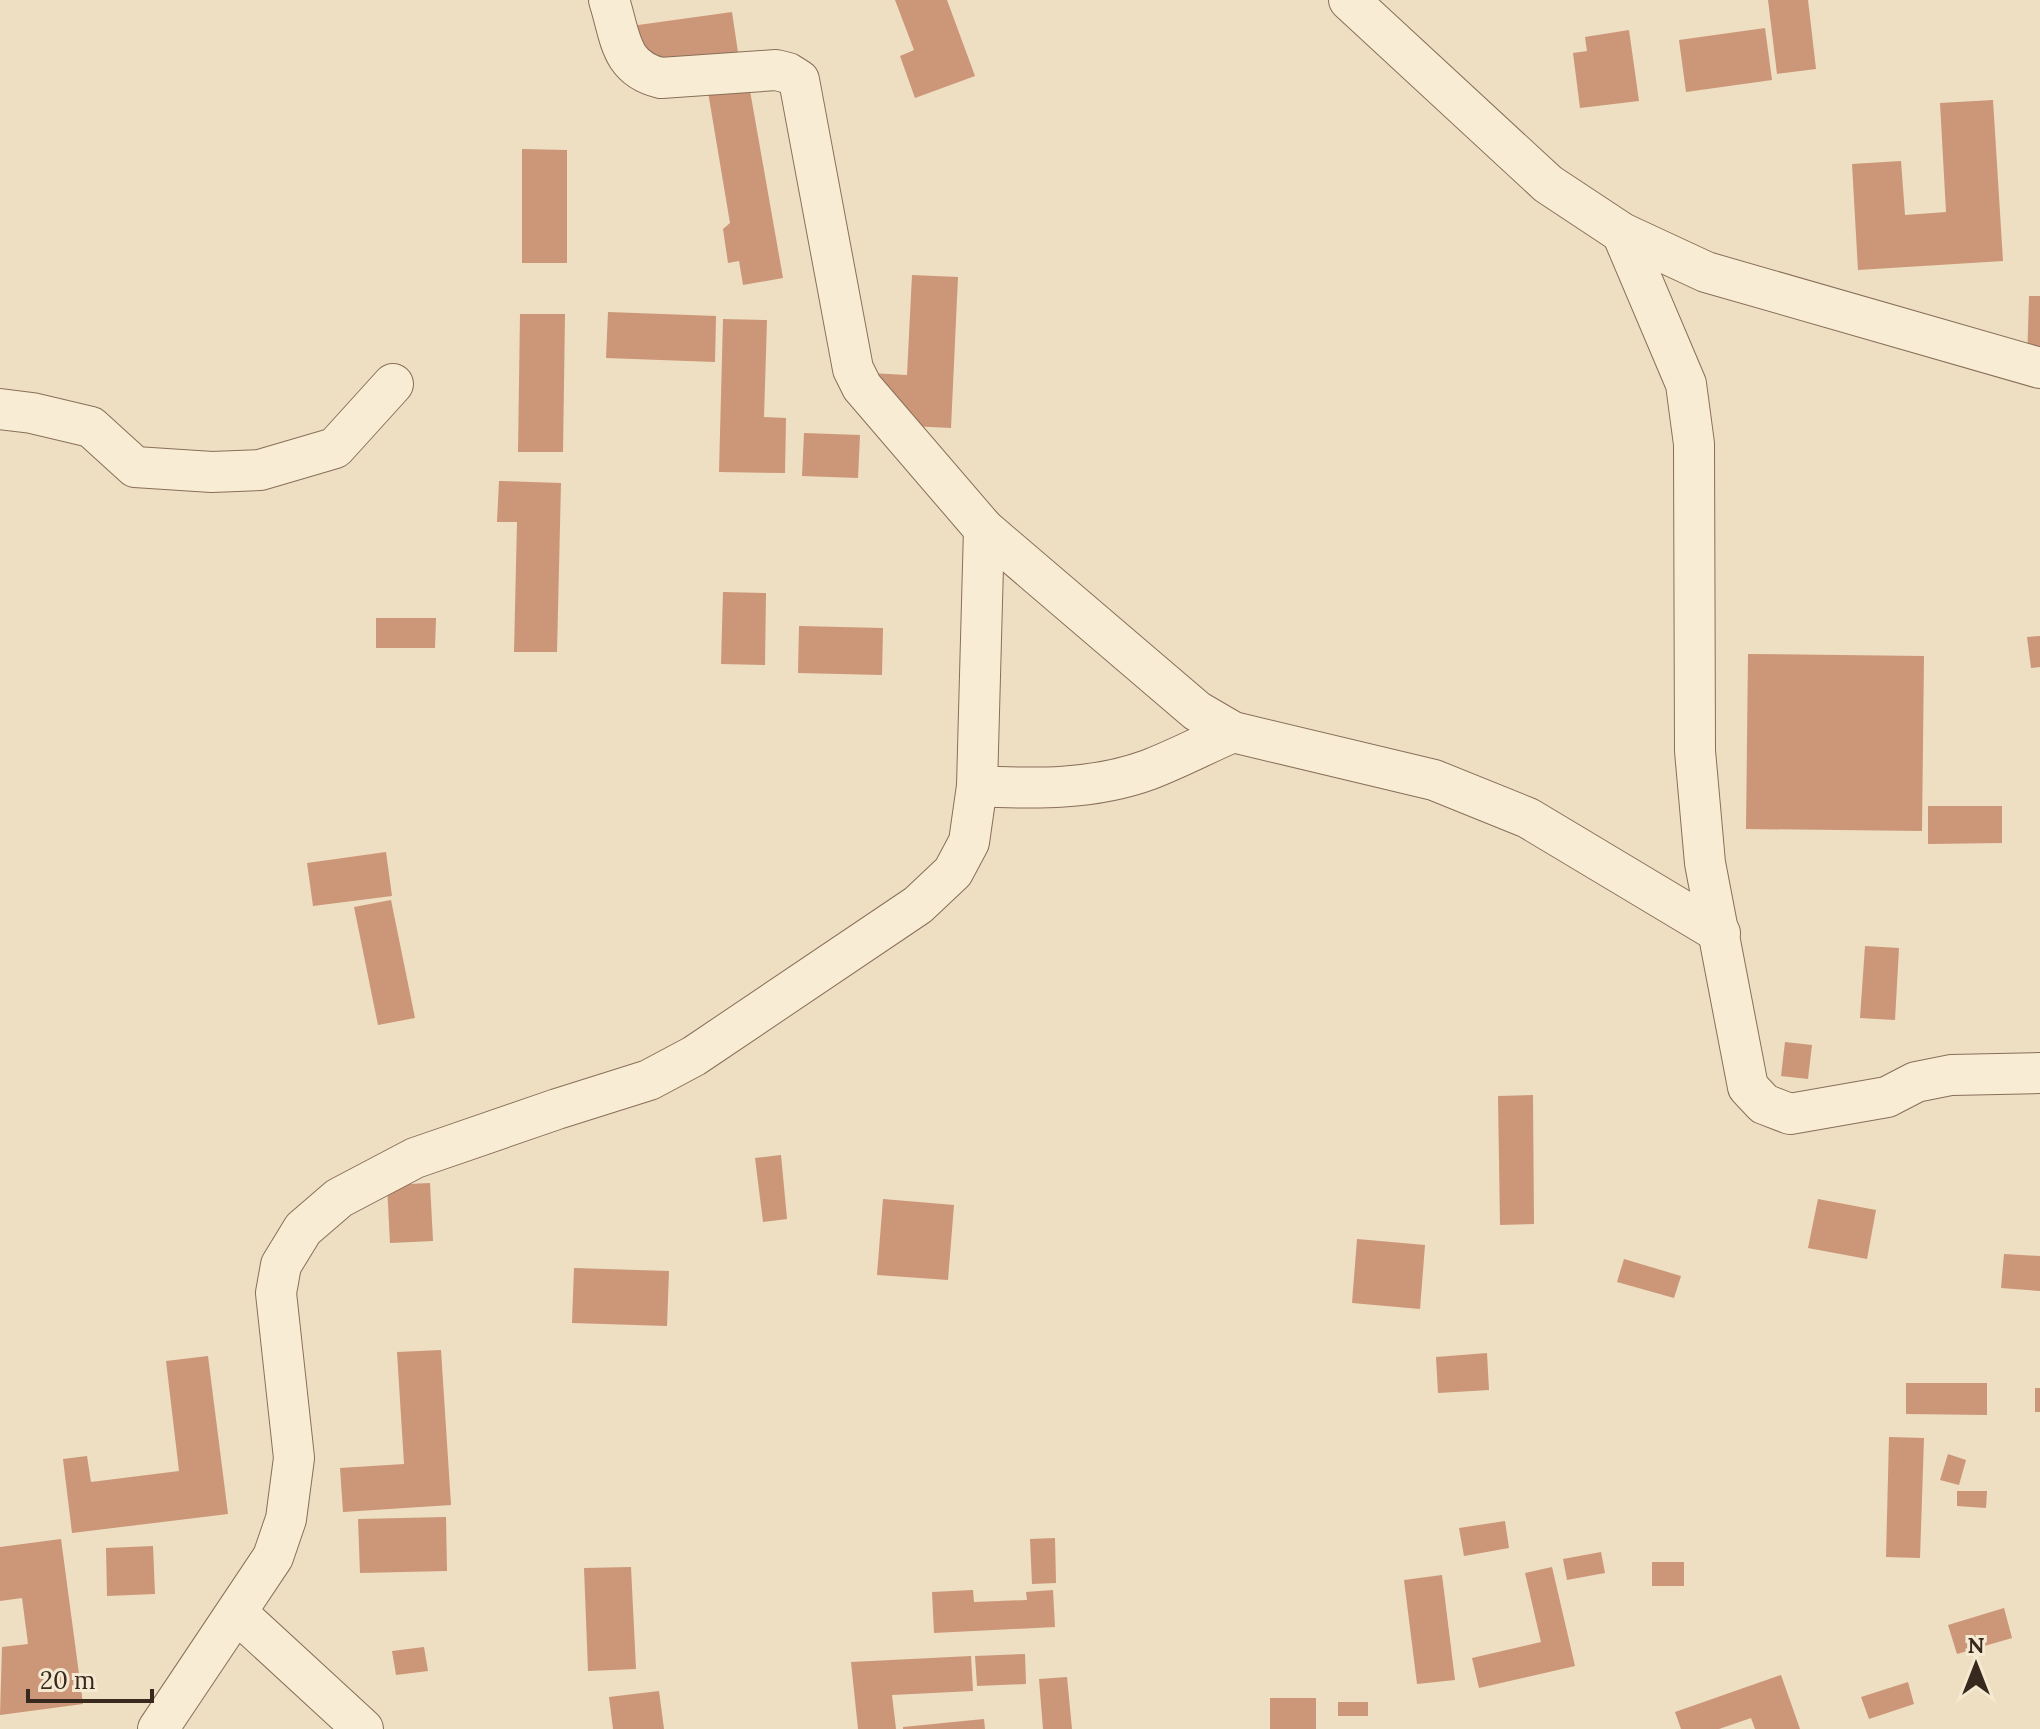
<svg xmlns="http://www.w3.org/2000/svg" width="2040" height="1729" font-family="Lora,serif">
<style>
.building{fill:#cc9678}
.lines{fill:none;stroke-linecap:round;stroke-linejoin:round}
.minor-casing{stroke:#886f59;stroke-width:42}
.minor{stroke:#f9ecd5;stroke-width:40}
</style>
<rect width="100%" height="100%" fill="#eedec2"/>
<g class="building">
<polygon points="895,0 947,0 975,76 915,98 900,56 914,50"/>
<polygon points="1768,0 1808,0 1816,69 1777,74"/>
<polygon points="732,12 740,66 640,80 631,26"/>
<polygon points="1765,28 1772,80 1686,92 1679,40"/>
<polygon points="1629,30 1639,101 1580,108 1573,53 1587,51 1585,37"/>
<polygon points="749,85 783,278 743,285 739,261 728,263 723,229 730,223 708,92"/>
<polygon points="1993,100 2003,261 1858,270 1852,164 1901,161 1905,215 1946,212 1940,103"/>
<polygon points="522,149 567,150 567,263 522,263"/>
<polygon points="912,275 958,277 951,428 868,424 870,373 907,375"/>
<polygon points="2029,296 2040,296 2040,363 2027,363"/>
<polygon points="608,312 716,316 715,362 606,358"/>
<polygon points="520,314 565,314 563,452 518,452"/>
<polygon points="723,319 767,320 764,417 786,418 785,473 719,472"/>
<polygon points="804,433 860,435 858,478 802,476"/>
<polygon points="499,481 561,483 557,652 514,652 517,522 497,522"/>
<polygon points="723,592 766,593 765,665 721,664"/>
<polygon points="376,618 436,618 435,648 376,648"/>
<polygon points="799,626 883,628 882,675 798,673"/>
<polygon points="2040,636 2040,667 2031,668 2027,637"/>
<polygon points="1748,654 1924,656 1922,831 1746,829"/>
<polygon points="1928,806 2002,806 2002,843 1928,844"/>
<polygon points="386,852 392,896 313,906 307,863"/>
<polygon points="391,900 415,1018 378,1025 354,907"/>
<polygon points="1865,946 1899,948 1895,1020 1860,1018"/>
<polygon points="1785,1042 1812,1045 1808,1079 1781,1076"/>
<polygon points="1533,1095 1534,1224 1500,1225 1498,1096"/>
<polygon points="781,1155 787,1219 763,1222 755,1158"/>
<polygon points="430,1183 433,1241 390,1243 387,1185"/>
<polygon points="883,1199 954,1205 948,1280 877,1275"/>
<polygon points="1818,1199 1876,1210 1867,1259 1808,1248"/>
<polygon points="1357,1239 1425,1245 1420,1309 1352,1303"/>
<polygon points="2004,1254 2040,1256 2040,1291 2001,1288"/>
<polygon points="1624,1259 1681,1276 1674,1298 1617,1282"/>
<polygon points="574,1268 669,1271 667,1326 572,1323"/>
<polygon points="441,1350 451,1505 343,1512 340,1468 404,1464 397,1352"/>
<polygon points="1487,1353 1489,1390 1438,1393 1436,1357"/>
<polygon points="208,1356 228,1514 72,1533 63,1459 87,1456 91,1482 179,1471 166,1361"/>
<polygon points="1906,1383 1987,1383 1987,1415 1906,1414"/>
<rect x="2035" y="1388" width="5" height="24"/>
<polygon points="1889,1437 1924,1438 1920,1558 1886,1557"/>
<polygon points="1948,1454 1966,1460 1959,1485 1940,1480"/>
<polygon points="1957,1491 1987,1491 1986,1508 1957,1506"/>
<polygon points="446,1517 447,1571 360,1573 358,1519"/>
<polygon points="1505,1521 1509,1548 1464,1556 1459,1528"/>
<polygon points="1055,1538 1056,1583 1032,1584 1030,1539"/>
<polygon points="61,1539 83,1704 0,1715 2,1647 28,1644 22,1598 0,1601 0,1547"/>
<polygon points="153,1546 155,1594 107,1596 106,1548"/>
<polygon points="1601,1552 1605,1573 1567,1580 1563,1559"/>
<rect x="1652" y="1562" width="32" height="24"/>
<polygon points="631,1567 636,1669 588,1671 584,1568"/>
<polygon points="1552,1567 1575,1666 1479,1688 1472,1658 1541,1642 1525,1573"/>
<polygon points="1442,1575 1455,1680 1417,1684 1404,1580"/>
<polygon points="973,1590 974,1602 1027,1600 1026,1592 1053,1590 1055,1627 934,1633 932,1592"/>
<polygon points="2004,1608 2012,1638 1957,1654 1948,1625"/>
<polygon points="424,1647 428,1671 396,1675 392,1651"/>
<polygon points="1025,1654 1026,1684 977,1686 975,1656"/>
<polygon points="971,1656 973,1691 892,1695 896,1729 858,1729 851,1662"/>
<polygon points="1781,1675 1800,1729 1755,1729 1751,1718 1719,1729 1681,1729 1675,1712"/>
<polygon points="1067,1677 1072,1729 1043,1729 1039,1679"/>
<polygon points="1908,1682 1914,1704 1869,1719 1861,1697"/>
<polygon points="659,1691 664,1729 613,1729 609,1697"/>
<rect x="1270" y="1698" width="46" height="31"/>
<rect x="1338" y="1702" width="30" height="14"/>
<polygon points="984,1719 985,1729 903,1729 903,1727"/>
</g>
<g class="lines">
<g class="minor-casing">
<g id="minor">
<path d="M609 0C621 37 619 68 661 78L776 70 788 73 799 80 853 369 862 387 984 529 1197 711 1233 732 1434 780 1528 818 1720 933"/>
<polyline points="1349,0 1548,184 1622,233 1706,272 2040,368"/>
<polyline points="1622,233 1686,384 1694,444 1695,751 1705,863 1748,1087 1764,1104 1790,1114 1887,1097 1916,1082 1951,1075 2040,1073"/>
<polyline points="0,409 32,413 91,427 135,467 212,472 260,470 335,448 393,384"/>
<path d="M977 786C1034 789 1093 790 1148 770 1177 759 1205 744 1233 732"/>
<polyline points="237,1613 363,1729"/>
<polyline points="158,1729 273,1557 286,1519 294,1458 276,1293 281,1265 303,1229 339,1198 415,1158 557,1109 649,1080 694,1056 918,905 953,872 969,842 977,786 984,529"/>
</g>
</g>
<use href="#minor" class="minor"/>
</g>
<g transform="translate(1976 1665)" stroke="#f5e9d1" stroke-width="6" paint-order="stroke">
<path d="M0-6L14 30L0 20L-14 30Z" fill="#37291d"/>
<text y="-12" font-size="22" font-weight="bold" text-anchor="middle" fill="#37291d">N</text>
</g>
<path d="M28 1689v12h124v-12" fill="none" stroke="#37291d" stroke-width="4"/>
<text x="40" y="1689" font-size="24" fill="#37291d" stroke="#f5e9d1" stroke-width="6" paint-order="stroke">20 m</text>
</svg>
